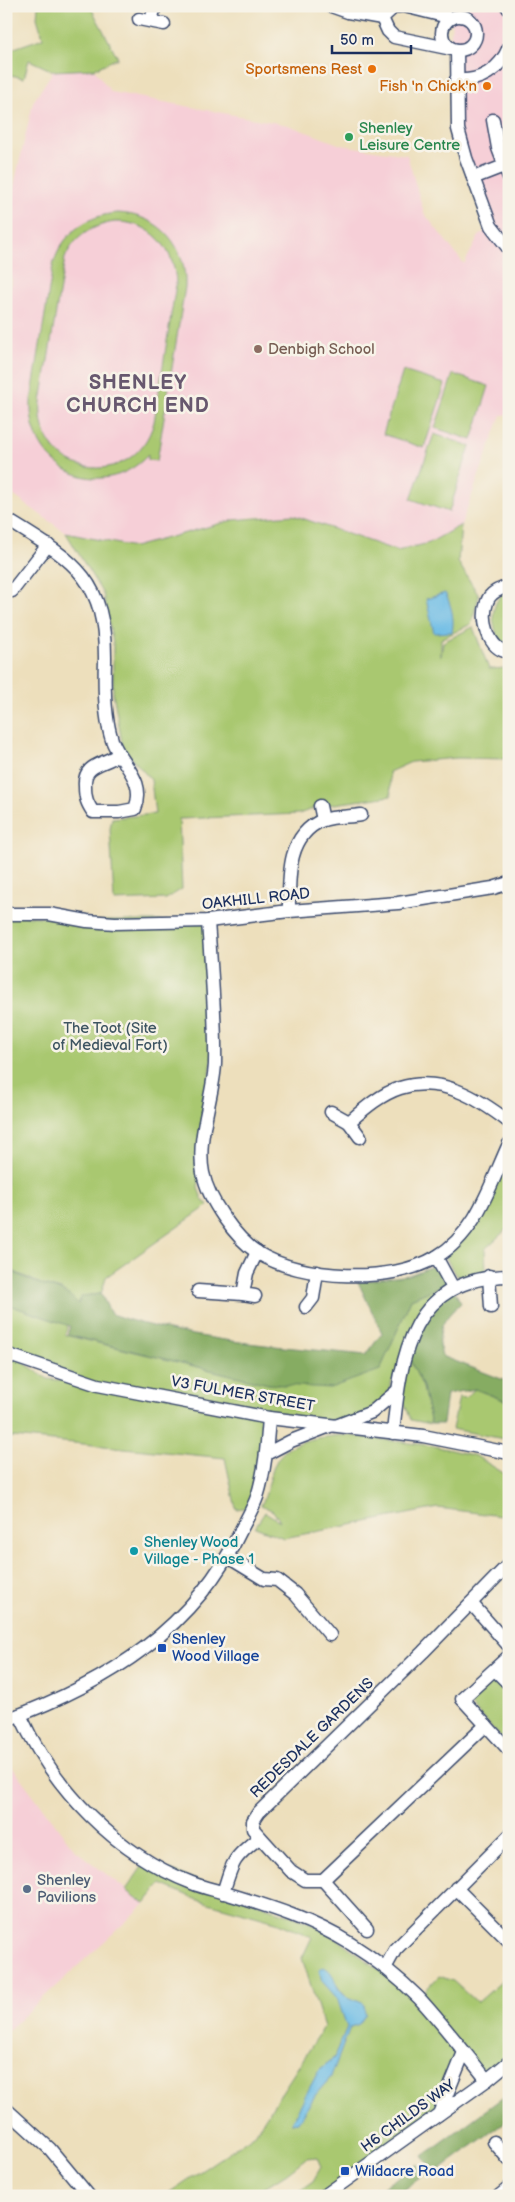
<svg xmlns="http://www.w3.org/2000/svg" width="515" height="2202" font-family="'Balsamiq Sans',sans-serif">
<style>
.built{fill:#f6cfd7}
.green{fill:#a9c870;stroke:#627c67;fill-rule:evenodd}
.forest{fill:#86ac62;stroke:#506e60}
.water{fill:#6abbe5;stroke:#4275a2}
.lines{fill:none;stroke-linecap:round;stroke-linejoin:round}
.minor-casing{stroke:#3a496c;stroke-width:15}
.minor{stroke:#fff;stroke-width:12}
.food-dot{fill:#e8710a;stroke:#f7f3e8;stroke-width:2}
.leisure-dot{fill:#2e9e5b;stroke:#f7f3e8;stroke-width:2}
.education-dot{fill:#8d6e63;stroke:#f7f3e8;stroke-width:2}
.culture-dot{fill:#0f9aa8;stroke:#f7f3e8;stroke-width:2}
.transit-dot{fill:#1a4fb4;stroke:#f7f3e8;stroke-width:2}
.service-dot{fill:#5c6f8a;stroke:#f7f3e8;stroke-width:2}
.labels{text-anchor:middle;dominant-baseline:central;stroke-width:5;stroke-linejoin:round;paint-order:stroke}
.food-label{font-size:15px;fill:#c56008;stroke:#f7f3e8;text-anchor:end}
.leisure-label{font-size:15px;fill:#27864d;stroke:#f7f3e8;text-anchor:start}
.education-label{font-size:15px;fill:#785e54;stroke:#f7f3e8;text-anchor:start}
.street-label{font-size:15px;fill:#1b2f5e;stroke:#f7f3e8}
.park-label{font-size:15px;fill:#3e5562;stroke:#f7f3e8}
.culture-label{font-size:15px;fill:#0d838f;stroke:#f7f3e8;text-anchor:start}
.transit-label{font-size:15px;fill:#164399;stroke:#f7f3e8;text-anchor:start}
.service-label{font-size:15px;fill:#4e5e75;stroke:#f7f3e8;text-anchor:start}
.district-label{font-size:20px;font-weight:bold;letter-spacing:1px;fill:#67586f;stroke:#f7f3e8}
</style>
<rect width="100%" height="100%" fill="#f7f3e8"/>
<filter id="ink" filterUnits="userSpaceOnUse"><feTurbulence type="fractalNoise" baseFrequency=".02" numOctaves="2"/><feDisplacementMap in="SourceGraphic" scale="10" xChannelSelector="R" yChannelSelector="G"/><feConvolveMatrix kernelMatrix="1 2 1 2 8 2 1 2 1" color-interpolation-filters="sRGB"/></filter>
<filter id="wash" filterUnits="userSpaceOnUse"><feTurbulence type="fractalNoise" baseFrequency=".0096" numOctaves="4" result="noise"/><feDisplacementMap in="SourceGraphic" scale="20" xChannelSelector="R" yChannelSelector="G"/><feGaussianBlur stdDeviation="1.12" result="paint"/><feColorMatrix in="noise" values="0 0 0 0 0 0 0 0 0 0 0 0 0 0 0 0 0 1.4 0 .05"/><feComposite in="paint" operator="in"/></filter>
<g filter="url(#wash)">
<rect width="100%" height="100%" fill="#eddfbc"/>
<g class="built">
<polygon points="436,6 509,6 509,415 501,415 461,525 429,543 397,551 293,515 251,517 218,523 169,543 134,547 66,533 6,490 6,306 12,280 6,269 6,221 33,102 53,71 94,69 111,92 288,125 341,145 407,155 424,213 464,264 479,236 491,226 461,140 449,61 452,18 456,9"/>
<polygon points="6,1759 75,1850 145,1904 6,2032"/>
</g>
<g class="green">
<polygon points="38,6 90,6 118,58 94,69 53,71 29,60 24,78 6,74 6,51 43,38 37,18"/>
<path d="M118 213C160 215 187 246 185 287L157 461 148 460V455C101 505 27 468 31 401L53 265C62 234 86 215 118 213ZM115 222C152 221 175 249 176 284L154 422C134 494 34 477 41 402L65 258C74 237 92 225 115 222Z"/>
<polygon points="403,371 445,384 424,448 383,434"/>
<polygon points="453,374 489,386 472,440 435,428"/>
<polygon points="434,434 470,446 449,512 411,499"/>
<polygon points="293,515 397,551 429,543 461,525 458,562 479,596 471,624 441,639 441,656 443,642 473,627 489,669 509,668 509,759 457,758 411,762 389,772 391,796 320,806 299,814 179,819 182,889 166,899 114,901 110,829 112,818 155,814 151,780 123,748 113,693 113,643 103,594 66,533 134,547 233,520"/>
<path d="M509 587V646L499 641C491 619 489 604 509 587Z"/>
<polygon points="6,914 87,921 208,921 215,1028 198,1188 203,1201 209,1205 106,1277 101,1294 82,1296 78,1304 61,1290 43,1285 6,1268"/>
<polygon points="509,1155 509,1227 485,1249 486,1271 460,1278 455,1274 445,1256"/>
<polygon points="450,1282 407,1354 423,1387 431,1424 411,1420 394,1376 387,1394 372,1412 336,1426 269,1418 252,1507 236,1509 225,1458 13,1437 6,1438 6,1354 18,1359 48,1379 96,1384 6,1347 6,1304 68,1325 65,1334 73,1337 269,1384 380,1370 411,1299"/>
<polygon points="475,1389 509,1402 509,1440 452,1429 459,1397 465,1398"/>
<path d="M345 1435 434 1446 476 1456 505 1474H509V1517L438 1508 284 1538 255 1527 265 1512 280 1521 273 1511 261 1505C268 1493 269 1478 275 1464 286 1439 321 1437 345 1435Z"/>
<polygon points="494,1673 509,1688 509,1746 465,1699"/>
<path d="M146 1861 321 1927 418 1998 439 1976 453 1981 477 2003 509 1975V2062L487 2080 464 2052 439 2114 324 2196H291L313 2181 321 2167 317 2157 306 2158 287 2173 250 2196H164L254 2135 324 2027 302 1958 312 1937 276 1922 198 1900 161 1884 145 1904 126 1890ZM322 1981 335 1983 345 1996 364 2004 365 2015 359 2024 350 2027 331 2077 316 2094 298 2122 292 2123 319 2070 334 2058 347 2027 338 1998Z"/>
</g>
<g class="forest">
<path d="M440 1263 450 1282 411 1299 380 1370 330 1388 268 1384 67 1335 70 1326 6 1304V1269C18 1274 31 1281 43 1285 58 1290 68 1291 78 1304L82 1296 101 1294 111 1314C192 1342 281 1346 366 1355L382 1333 358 1282 409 1275Z"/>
<path d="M453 1288 461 1303C442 1320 436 1330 442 1356L509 1382V1402L475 1389 447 1394 443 1424H431L423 1387 407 1354 413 1331Z"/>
<polygon points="509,2093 509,2119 435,2173 423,2156"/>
<polygon points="418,2164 425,2174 396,2196 378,2196 383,2187"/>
</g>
<g class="water">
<path d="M445 593C451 604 455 619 452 632L434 633 426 599Z"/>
<path d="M324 1967C335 1972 334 1985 342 1993 347 1999 357 2000 364 2004L365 2015 359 2024 350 2027 331 2077 316 2094 298 2122 291 2123 319 2070 334 2058 347 2027 337 1998 322 1981 319 1970Z"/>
</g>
</g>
<g filter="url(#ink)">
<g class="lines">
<g class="minor-casing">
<g id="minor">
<polyline points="331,6 348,12 382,18"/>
<polyline points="404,6 452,18"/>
<polyline points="507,6 509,9"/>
<circle cx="459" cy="33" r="17"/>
<polyline points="382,18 388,31 394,37 452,49"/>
<polyline points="382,18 394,7 401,6"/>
<polyline points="139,19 164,24"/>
<polyline points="151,21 155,6"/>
<polyline points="457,50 458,129 466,158 491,226 509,249"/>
<path d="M456 80C480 82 500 70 509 47"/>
<polyline points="493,120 498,148 509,177"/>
<polyline points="473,178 509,164"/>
<path d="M6 519C72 560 106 576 105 661 104 687 104 716 112 740 121 765 147 780 135 809L119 812H93C87 803 85 798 85 786 83 763 105 765 119 754"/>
<path d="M509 586C500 589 490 592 487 602 481 620 488 650 509 652"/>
<polyline points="12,591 48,545"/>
<polyline points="320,806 323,820"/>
<path d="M289 911C289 879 286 835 323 820 334 816 350 817 361 815"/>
<polyline points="6,914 49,914 87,921 115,923 208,921 289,911 398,903 493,888 509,883"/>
<path d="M208 921C211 968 216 1016 215 1064 213 1099 196 1138 203 1173 208 1199 235 1238 258 1253 301 1280 392 1284 436 1257 477 1233 490 1185 509 1144"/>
<path d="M331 1112 349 1122C364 1109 381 1094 400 1088 441 1075 478 1098 509 1122"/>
<polyline points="349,1122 360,1137"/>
<polyline points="436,1257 453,1288"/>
<polyline points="489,1276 491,1307"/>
<polyline points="198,1291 243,1294"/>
<polyline points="255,1296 243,1294 247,1273 257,1252"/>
<polyline points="306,1307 313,1298 317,1272"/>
<polyline points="6,1354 98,1385 269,1418 423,1436 509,1453"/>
<polyline points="338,1425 372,1412 397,1391"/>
<path d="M393 1433C401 1353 411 1278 509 1276"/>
<polyline points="266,1454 291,1441 330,1426"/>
<polyline points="228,1557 264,1579 277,1580 295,1594 330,1635"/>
<polyline points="471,1603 509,1646"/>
<polyline points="509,1656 462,1699 509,1750"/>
<polyline points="495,1670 509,1684"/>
<path d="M20 1715C53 1788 116 1854 192 1883 204 1888 216 1890 228 1894 271 1907 313 1920 351 1944 375 1959 399 1978 419 1998 443 2024 465 2053 487 2080"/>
<path d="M6 1720C107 1683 195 1629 242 1528 247 1518 253 1508 257 1497 265 1472 267 1445 269 1418"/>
<polyline points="486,1725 323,1880 305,1880 291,1871 253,1829 253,1821 259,1812 423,1652 509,1564"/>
<polyline points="323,1880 367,1929"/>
<polyline points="456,1888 509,1941"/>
<path d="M223 1893C233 1860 233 1858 260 1837"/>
<polyline points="385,1968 395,1950 509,1836"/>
<polyline points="6,2109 50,2149 89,2196"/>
<polyline points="439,2114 464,2052"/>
<polyline points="494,2142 509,2160"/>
<polyline points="324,2196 487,2080 509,2062"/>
<polyline points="499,2196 509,2188"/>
</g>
</g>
<use href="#minor" class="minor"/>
</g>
</g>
<g class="food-dot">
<circle cx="372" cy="69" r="5"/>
<circle cx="487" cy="86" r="5"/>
</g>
<circle class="leisure-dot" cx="349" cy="137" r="5"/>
<circle class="education-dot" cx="258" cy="349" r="5"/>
<circle class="culture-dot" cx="134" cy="1551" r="5"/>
<g class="transit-dot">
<rect x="157" y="1643" width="10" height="10" rx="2.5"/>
<rect x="340" y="2166" width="10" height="10" rx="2.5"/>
</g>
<circle class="service-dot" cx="27" cy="1889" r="5"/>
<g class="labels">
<g class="food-label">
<text x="362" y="69">Sportsmens Rest</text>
<text x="477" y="86">Fish 'n Chick'n</text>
</g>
<g class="leisure-label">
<text x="359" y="128">Shenley<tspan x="359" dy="17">Leisure Centre</tspan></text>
</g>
<g class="education-label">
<text x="268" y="349">Denbigh School</text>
</g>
<g class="street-label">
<text transform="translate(256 899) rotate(-6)">OAKHILL ROAD</text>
<text transform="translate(243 1394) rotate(10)">V3 FULMER STREET</text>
<text transform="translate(312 1738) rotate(-44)">REDESDALE GARDENS</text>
<text transform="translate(408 2116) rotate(-36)">H6 CHILDS WAY</text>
</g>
<g class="park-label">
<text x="110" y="1028">The Toot (Site<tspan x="110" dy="17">of Medieval Fort)</tspan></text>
</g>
<g class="culture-label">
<text x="144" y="1542">Shenley Wood<tspan x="144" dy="17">Village - Phase 1</tspan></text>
</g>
<g class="transit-label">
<text x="172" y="1639">Shenley<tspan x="172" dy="17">Wood Village</tspan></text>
<text x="355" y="2171">Wildacre Road</text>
</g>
<g class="service-label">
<text x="37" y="1880">Shenley<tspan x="37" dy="17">Pavilions</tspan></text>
</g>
<g class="district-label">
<text x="138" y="383">SHENLEY<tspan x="138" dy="23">CHURCH END</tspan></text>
</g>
</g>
<rect width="515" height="2202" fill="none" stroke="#f7f3e8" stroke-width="25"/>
<path d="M332 45v8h79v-8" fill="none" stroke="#1b2f5e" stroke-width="2.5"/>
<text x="340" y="45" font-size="15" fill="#1b2f5e" stroke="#f7f3e8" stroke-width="4" paint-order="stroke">50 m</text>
</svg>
